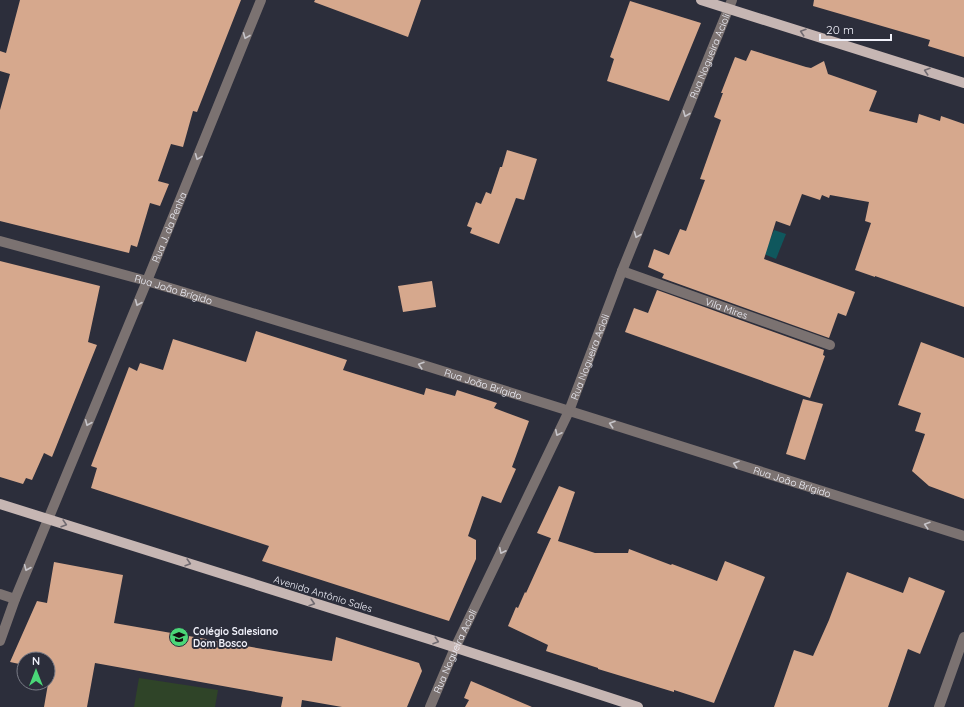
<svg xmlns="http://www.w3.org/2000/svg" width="964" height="707" font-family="Quicksand,sans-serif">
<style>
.green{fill:#2f4428}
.water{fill:#0f575d}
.building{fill:#d6a88d}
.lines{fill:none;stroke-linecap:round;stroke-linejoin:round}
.minor{stroke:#7b7271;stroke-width:10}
.major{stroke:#c6b6b3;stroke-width:10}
.oneway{stroke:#716b71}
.oneway2{stroke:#c7c5ca}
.labels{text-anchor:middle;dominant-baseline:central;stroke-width:4;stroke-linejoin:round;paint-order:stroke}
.street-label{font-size:10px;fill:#f0f1fa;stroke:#2c2e3b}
.poi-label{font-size:10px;font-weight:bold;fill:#f0f1fa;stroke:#2c2e3b;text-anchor:start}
</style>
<rect width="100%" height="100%" fill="#2c2e3b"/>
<polygon class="green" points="139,678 218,690 215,707 134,707"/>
<polygon class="water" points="774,230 786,234 776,259 764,254"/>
<g class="building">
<polygon points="20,0 241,0 197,112 193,111 183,147 171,144 158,181 169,184 160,206 150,203 137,247 131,245 129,253 0,221 0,110 10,74 0,71 0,51 6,53"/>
<polygon points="315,0 421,0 408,37 314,2"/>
<polygon points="814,0 964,0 964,57 928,46 930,40 813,6"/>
<polygon points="630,1 701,23 669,101 607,81 614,59 610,57"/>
<polygon points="751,50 806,67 811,68 824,61 828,74 877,91 869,111 917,123 919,114 940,121 941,116 964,124 964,307 875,276 875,277 855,270 871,223 865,221 869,202 830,195 829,198 822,195 820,200 802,194 790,226 776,221 764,259 855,292 846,316 838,313 829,338 662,278 664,274 648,267 654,249 669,255 680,229 686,231 705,180 700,179 721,120 714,117 723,93 721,93 735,57 746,61"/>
<polygon points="507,150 537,159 524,200 516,198 499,244 470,233 472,228 467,226 476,202 481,204 486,192 491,194 500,167 502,167"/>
<polygon points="0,261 100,286 88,342 97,345 52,457 44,453 32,480 26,478 23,484 0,477"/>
<polygon points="432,281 436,307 403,312 398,286"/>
<polygon points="657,290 824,350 823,355 825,356 810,398 625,332 634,308 648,313"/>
<polygon points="256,331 347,360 343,370 424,395 426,388 455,396 457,390 497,403 494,408 529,421 512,467 516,469 501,503 482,496 468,536 476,540 476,559 449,621 262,561 269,546 91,488 97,468 91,466 129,367 137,371 140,363 163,370 173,339 246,362"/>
<polygon points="921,342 964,358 964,499 929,486 912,471 925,434 915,431 921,413 898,405"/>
<polygon points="803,399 823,404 805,460 786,454"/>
<polygon points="559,486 575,492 558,541 595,553 628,553 629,549 671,565 672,564 717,581 725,561 765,577 714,703 674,690 674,692 598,669 598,668 546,651 548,645 508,626 516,607 518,608 525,592 526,593 551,538 556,540 537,533"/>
<polygon points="54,562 123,575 114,623 332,661 336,637 419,663 422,671 407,707 342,707 302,700 301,707 281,707 283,697 95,663 87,707 44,707 48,684 40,683 48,683 48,659 24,659 24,665 10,662 37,601 47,603"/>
<polygon points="847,572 903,593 909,577 945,591 920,654 908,649 888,707 774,707 794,650 813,656 829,620"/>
<polygon points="471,681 532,707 465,707 469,700 464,698"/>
</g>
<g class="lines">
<g class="minor">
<path id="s1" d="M0 241 147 281 420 364 595 419 964 536"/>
<path id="s2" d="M622 271 830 345"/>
<polyline points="0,594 15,599"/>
<path id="s3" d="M0 641 15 599 147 281 261 0"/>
<path id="s4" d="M430 707 455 648 569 411 622 271 732 0"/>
<polyline points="939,707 964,637"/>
</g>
<g class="major">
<polyline points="701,0 964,83"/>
<polyline points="0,504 432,640 638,707"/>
</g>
</g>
<defs><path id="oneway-chevron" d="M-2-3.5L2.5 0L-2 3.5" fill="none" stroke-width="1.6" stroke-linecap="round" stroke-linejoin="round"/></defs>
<g class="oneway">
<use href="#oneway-chevron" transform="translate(803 32) rotate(-162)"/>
<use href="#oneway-chevron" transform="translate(927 71) rotate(-162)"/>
<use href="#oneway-chevron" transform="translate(64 524) rotate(17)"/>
<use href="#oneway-chevron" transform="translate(188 563) rotate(17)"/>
<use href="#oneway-chevron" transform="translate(312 603) rotate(17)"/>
<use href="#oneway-chevron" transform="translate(436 641) rotate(18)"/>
</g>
<g class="oneway2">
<use href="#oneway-chevron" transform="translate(246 36) rotate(112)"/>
<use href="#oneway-chevron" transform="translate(686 114) rotate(112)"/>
<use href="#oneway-chevron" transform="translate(198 157) rotate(112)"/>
<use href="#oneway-chevron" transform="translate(637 235) rotate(112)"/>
<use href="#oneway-chevron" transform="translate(138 303) rotate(113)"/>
<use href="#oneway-chevron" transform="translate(421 365) rotate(-163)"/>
<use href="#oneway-chevron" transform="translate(88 423) rotate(113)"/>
<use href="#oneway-chevron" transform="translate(612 424) rotate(-162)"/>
<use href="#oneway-chevron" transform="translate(558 433) rotate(116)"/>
<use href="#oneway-chevron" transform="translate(736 464) rotate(-162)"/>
<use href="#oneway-chevron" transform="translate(927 525) rotate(-163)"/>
<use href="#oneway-chevron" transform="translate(502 551) rotate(116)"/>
<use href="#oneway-chevron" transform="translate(27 568) rotate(113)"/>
</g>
<defs>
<g id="school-disc" transform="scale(1)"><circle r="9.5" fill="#4ad778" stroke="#2c2e3b"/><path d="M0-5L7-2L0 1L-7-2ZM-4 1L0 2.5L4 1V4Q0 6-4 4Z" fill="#111"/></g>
</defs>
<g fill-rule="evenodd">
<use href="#school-disc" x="179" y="637"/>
</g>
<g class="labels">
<g class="street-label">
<text stroke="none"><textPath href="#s4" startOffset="709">Rua Nogueira Acioli</textPath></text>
<text stroke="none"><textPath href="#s3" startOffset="447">Rua J. da Penha</textPath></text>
<text stroke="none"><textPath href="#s1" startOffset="180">Rua João Brígido</textPath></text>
<text stroke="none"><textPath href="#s2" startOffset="111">Vila Mires</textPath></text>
<text stroke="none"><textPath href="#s4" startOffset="385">Rua Nogueira Acioli</textPath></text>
<text stroke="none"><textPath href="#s1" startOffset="504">Rua João Brígido</textPath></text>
<text stroke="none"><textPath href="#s1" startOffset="828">Rua João Brígido</textPath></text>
<text transform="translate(323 594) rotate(17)">Avenida Antônio Sales</text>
<text stroke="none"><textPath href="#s4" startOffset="61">Rua Nogueira Acioli</textPath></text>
</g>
<g class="poi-label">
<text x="193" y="631">Colégio Salesiano<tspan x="193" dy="12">Dom Bosco</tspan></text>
</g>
</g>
<g transform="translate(36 671)"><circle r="19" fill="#2c2e3b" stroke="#7a7c87"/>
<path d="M0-3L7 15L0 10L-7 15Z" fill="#4ad778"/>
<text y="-6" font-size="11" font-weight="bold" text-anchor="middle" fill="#f0f1fa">N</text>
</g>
<path d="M820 34v6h71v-6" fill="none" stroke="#f0f1fa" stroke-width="2"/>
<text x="826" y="34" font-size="12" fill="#f0f1fa" stroke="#2c2e3b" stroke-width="3" paint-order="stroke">20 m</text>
</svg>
